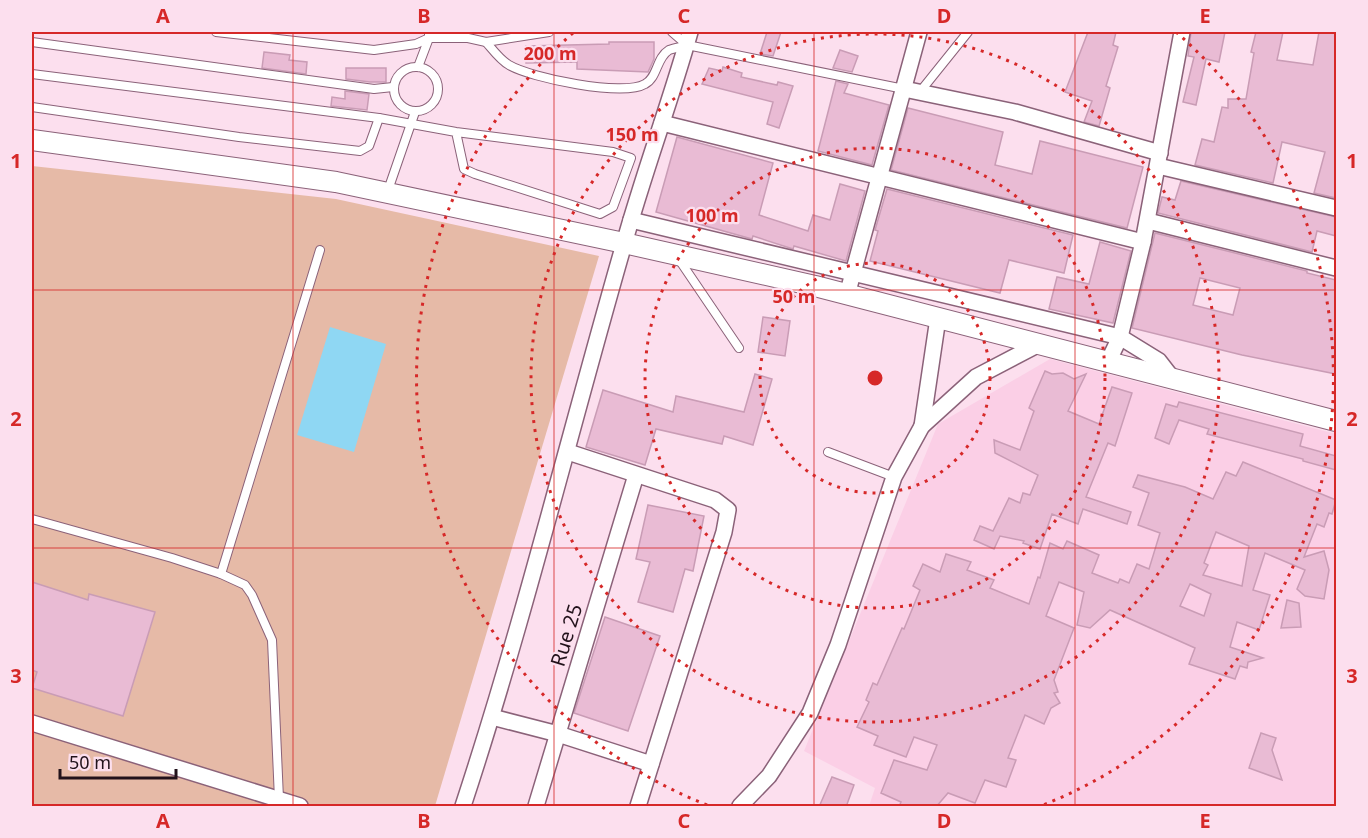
<svg xmlns="http://www.w3.org/2000/svg" width="1368" height="838" font-family="'Noto Sans',sans-serif">
<style>
.built{fill:#fbcfe6}
.green{fill:#e6baa7}
.water{fill:#8fd7f3}
.building{fill:#e9bbd4;stroke:#c99cb5;stroke-width:1.5;fill-rule:evenodd}
.lines{fill:none;stroke-linecap:round;stroke-linejoin:round}
.service-casing{stroke:#8b6279;stroke-width:10}
.minor-casing{stroke:#8b6279;stroke-width:18}
.tertiary-casing{stroke:#8b6279;stroke-width:22}
.service{stroke:#fff;stroke-width:8}
.minor{stroke:#fff;stroke-width:15}
.tertiary{stroke:#fff;stroke-width:20}
.grid{fill:none;stroke:#d62828;stroke-width:1.5;stroke-opacity:0.55}
.ring{fill:none;stroke:#d62828;stroke-width:3;stroke-dasharray:3 6}
.labels{text-anchor:middle;dominant-baseline:central;stroke-width:4.5;stroke-linejoin:round;paint-order:stroke}
.street-label{font-size:20px;fill:#22121b;stroke:#fcdfee}
.centre{fill:#d62828;stroke:#fcdfee;stroke-width:3}
.ring-label{font-size:18px;text-anchor:middle;font-weight:bold;fill:#d62828;stroke:#fcdfee;stroke-width:4.5;stroke-linejoin:round;paint-order:stroke}
.neatline{fill:none;stroke:#d62828;stroke-width:2}
.grid-label{font-size:20px;text-anchor:middle;font-weight:bold;fill:#d62828}
</style>
<rect width="100%" height="100%" fill="#fcdfee"/>
<polygon class="built" points="1050,359 1336,434 1336,806 869,806 875,788 804,751 938,424"/>
<polygon class="green" points="32,166 336,199 599,256 435,806 32,806"/>
<polygon class="water" points="330,327 386,344 354,452 297,435"/>
<g class="building">
<polygon points="767,32 781,32 773,56 760,54"/>
<polygon points="1088,32 1116,32 1113,45 1118,47 1106,86 1110,88 1099,126 1084,122 1092,101 1065,92"/>
<polygon points="1191,32 1225,32 1219,62 1206,59 1196,105 1183,102 1194,57 1188,56"/>
<polygon points="1256,32 1283,32 1277,60 1313,65 1319,32 1336,32 1336,198 1314,193 1325,152 1282,142 1273,183 1195,165 1202,139 1214,142 1222,107 1228,108 1228,99 1246,99 1254,53 1251,52"/>
<polygon points="609,42 654,42 654,59 648,72 577,69 577,62 526,63 526,46 609,44"/>
<polygon points="840,50 858,56 852,72 833,68"/>
<polygon points="264,52 290,55 289,60 307,62 306,74 262,68"/>
<polygon points="723,67 742,73 741,77 777,85 778,82 793,86 779,128 767,124 773,102 702,84 709,68 722,71"/>
<polygon points="346,68 386,68 386,82 370,82 346,79"/>
<polygon points="836,81 848,84 844,93 889,105 872,165 818,151"/>
<polygon points="345,91 369,94 367,110 331,106 332,97 345,99"/>
<polygon points="908,108 1003,132 995,165 1032,174 1040,141 1143,167 1127,228 891,170"/>
<polygon points="677,137 773,163 759,215 808,231 813,215 830,220 840,184 865,191 846,261 794,246 793,249 753,236 752,239 656,212"/>
<polygon points="1181,181 1336,217 1336,236 1317,231 1312,252 1158,213 1162,197 1175,200"/>
<polygon points="887,189 1073,235 1064,273 1009,260 1000,293 870,261 878,231 875,230"/>
<path d="M1155 233 1307 271V273L1336 280V374L1242 355 1132 328ZM1200 278 1240 288 1233 315 1193 305Z"/>
<polygon points="1100,242 1131,251 1113,323 1049,309 1057,277 1089,284"/>
<polygon points="763,317 790,321 785,356 758,352"/>
<polygon points="1045,371 1052,374 1063,373 1074,379 1086,374 1068,411 1099,424 1112,387 1132,393 1115,446 1108,443 1086,497 1131,512 1127,524 1083,509 1078,524 1052,514 1040,549 1023,543 1024,541 1000,536 994,549 974,540 980,526 993,531 1009,498 1020,503 1023,493 1030,495 1038,475 995,453 994,440 1020,450 1034,411 1029,408"/>
<polygon points="755,374 772,379 753,445 724,436 722,444 656,429 645,465 586,447 603,390 673,412 676,396 744,412"/>
<polygon points="1179,402 1303,434 1300,446 1336,456 1336,470 1303,461 1303,459 1207,434 1209,429 1179,420 1169,444 1155,438 1166,404 1177,407"/>
<path d="M1243 462 1336 500 1332 514 1329 513 1324 527 1317 524 1304 557 1324 551 1329 570 1324 599 1305 596 1297 589 1305 570 1265 553 1253 590 1270 595 1259 630 1237 622 1230 647 1263 658 1248 662 1247 668 1240 666 1235 679 1189 664 1195 648 1110 610 1090 628 1077 625 1084 592 1059 582 1046 616 1074 628 1054 680 1058 692 1054 693 1060 703 1051 708 1044 724 1025 715 1008 758 1016 760 1006 787 985 780 975 803 948 793 936 807H899L901 802 881 793 894 760 927 770 937 745 914 737 906 757 874 745 878 736 857 727 869 702 866 700 873 683 877 685 902 628 904 629 920 590 913 586 923 564 940 572 946 554 971 562 967 570 994 580 990 588 1029 604 1038 577 1040 578 1050 543 1063 549 1067 541 1099 555 1092 573 1118 583 1120 579 1129 583 1137 564 1149 569 1160 533 1138 525 1149 493 1133 487 1138 475 1185 487 1213 499 1226 472 1236 476ZM1216 532 1249 546 1242 586 1203 575 1208 565 1204 563ZM1190 584 1211 594 1204 616 1180 606Z"/>
<polygon points="648,505 704,516 693,571 685,569 673,612 638,602 650,562 636,559"/>
<polygon points="32,582 88,600 89,594 155,612 123,716 32,688 37,672 32,670"/>
<polygon points="1287,600 1299,603 1301,627 1281,628"/>
<polygon points="605,617 660,636 628,731 574,713"/>
<polygon points="1261,733 1276,738 1272,750 1282,780 1249,768"/>
<polygon points="832,777 854,785 846,807 819,807"/>
</g>
<g class="lines">
<g class="service-casing">
<g id="service">
<polyline points="216,32 374,50 416,44 429,38 429,32"/>
<path d="M549 32 486 42C493 50 500 60 509 65 531 78 623 97 645 84 658 77 656 58 669 50 674 48 681 47 687 45L904 89"/>
<polyline points="672,32 687,45"/>
<polyline points="32,42 374,89 393,87"/>
<circle cx="416" cy="89" r="22"/>
<polyline points="418,67 429,38 468,38 486,42"/>
<polyline points="32,74 379,118 456,132 613,152 631,158 613,207 600,214 475,174 464,169 456,132"/>
<polyline points="919,93 968,32"/>
<polyline points="32,107 239,137 360,151 369,146 379,118"/>
<polyline points="387,193 415,112"/>
<polyline points="678,258 739,348"/>
<polyline points="828,452 894,477"/>
<polyline points="32,519 172,558 221,574 245,585 252,595 272,640 279,799"/>
<polyline points="221,574 320,250"/>
</g>
</g>
<g class="minor-casing">
<g id="minor">
<polyline points="904,89 1015,112 1160,153"/>
<polyline points="662,123 1143,242"/>
<polyline points="1158,166 1336,208"/>
<polyline points="631,220 1120,337 1159,361 1173,379"/>
<polyline points="1148,221 1336,268"/>
<polyline points="847,295 919,32"/>
<polyline points="1108,362 1120,337 1143,242 1182,32"/>
<polyline points="922,426 938,318"/>
<polyline points="568,452 715,500 728,510 724,532 638,806"/>
<polyline points="492,717 558,734 651,764"/>
<polyline points="32,723 300,806"/>
<path d="M463 806C524 621 570 431 624 244 644 172 670 103 690 32"/>
<polyline points="536,806 636,475"/>
<polyline points="740,806 769,776 810,713 838,645 894,477 922,426 976,377 1039,344"/>
</g>
</g>
<g class="tertiary-casing">
<polyline id="tertiary" points="32,140 336,182 624,243 815,286 1336,421"/>
</g>
<use href="#service" class="service"/>
<use href="#minor" class="minor"/>
<use href="#tertiary" class="tertiary"/>
</g>
<path class="grid" d="M293 32V806M554 32V806M814 32V806M1075 32V806M32 290H1336M32 548H1336"/>
<g class="ring">
<circle cx="875" cy="378" r="115"/>
<circle cx="875" cy="378" r="230"/>
<circle cx="875" cy="378" r="344"/>
<path d="M707 805A459 459 0 0 1 574 32M1176 32A459 459 0 0 1 1043 805"/>
</g>
<g class="labels">
<g class="street-label">
<text transform="translate(566 635) rotate(-73)">Rue 25</text>
</g>
</g>
<circle cx="875" cy="378" r="9" class="centre"/>
<g class="ring-label">
<text x="550" y="60">200 m</text>
<text x="632" y="141">150 m</text>
<text x="712" y="222">100 m</text>
<text x="794" y="303">50 m</text>
</g>
<rect width="1368" height="838" fill="none" stroke="#fcdfee" stroke-width="66"/>
<path d="M60 769v9h116v-9" fill="none" stroke="#22121b" stroke-width="3"/>
<text x="69" y="769" font-size="18" fill="#22121b" stroke="#fcdfee" stroke-width="4.5" paint-order="stroke">50 m</text>
<rect x="33" y="33" width="1302" height="772" class="neatline"/>
<g class="grid-label">
<text x="163" y="23">A</text>
<text x="424" y="23">B</text>
<text x="684" y="23">C</text>
<text x="944" y="23">D</text>
<text x="1205" y="23">E</text>
<text x="16" y="168">1</text>
<text x="1352" y="168">1</text>
<text x="16" y="426">2</text>
<text x="1352" y="426">2</text>
<text x="16" y="683">3</text>
<text x="1352" y="683">3</text>
<text x="163" y="828">A</text>
<text x="424" y="828">B</text>
<text x="684" y="828">C</text>
<text x="944" y="828">D</text>
<text x="1205" y="828">E</text>
</g>
</svg>
